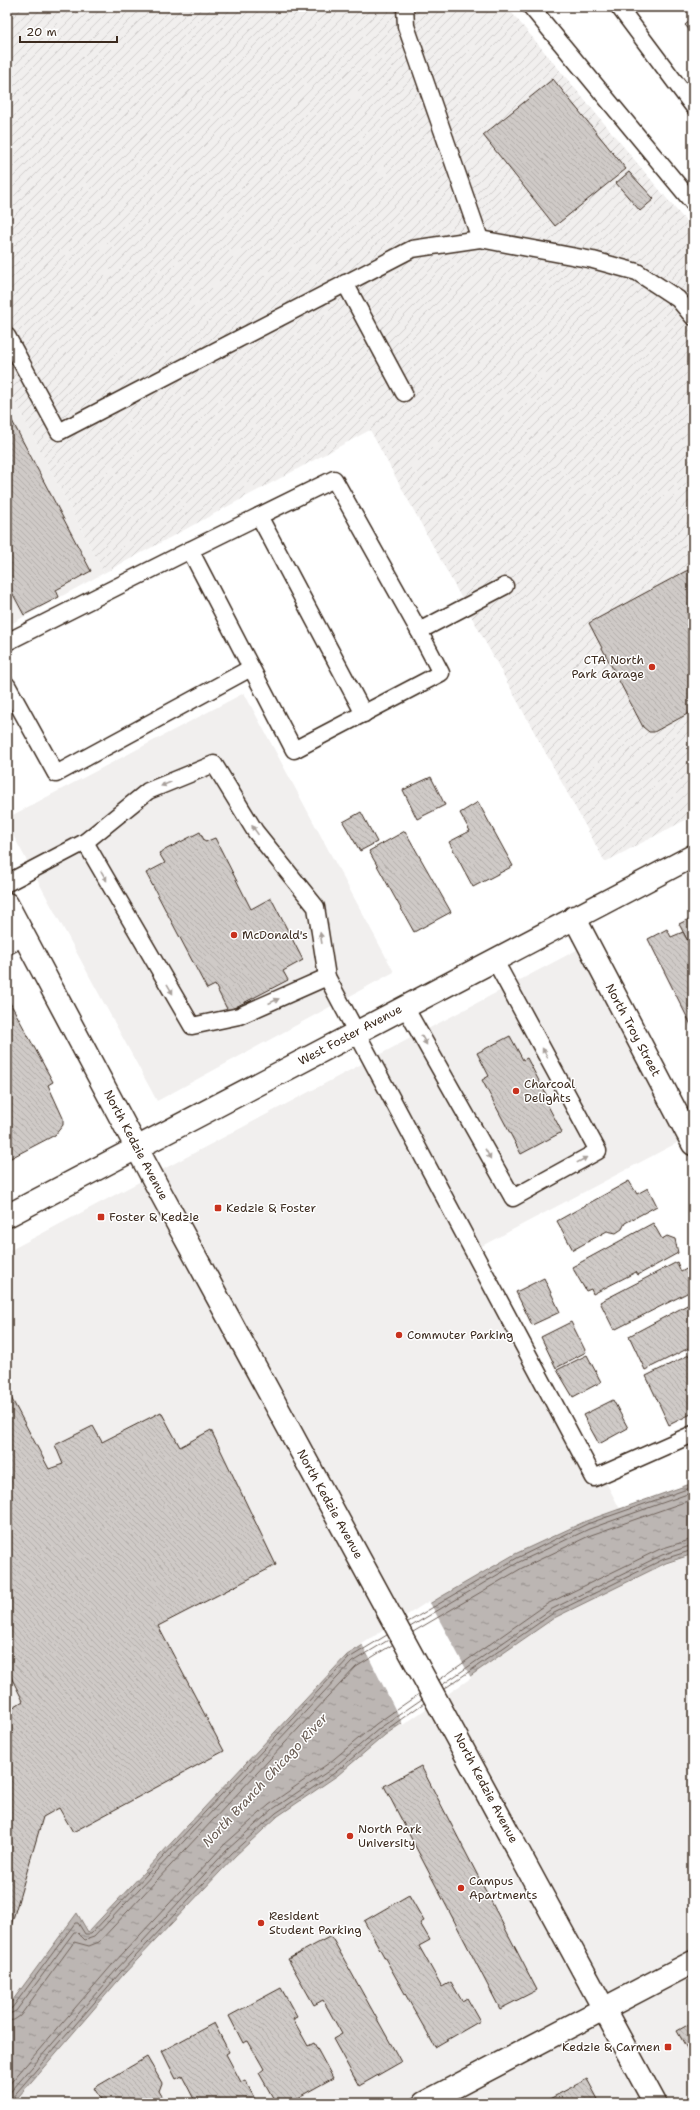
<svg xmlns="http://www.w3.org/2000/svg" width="700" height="2110" font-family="'Shantell Sans',sans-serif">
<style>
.built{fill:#f1efee}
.industrial{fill:url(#industrial-furrows)}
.water{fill:url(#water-ripples);stroke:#887e77}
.pier{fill:#fff}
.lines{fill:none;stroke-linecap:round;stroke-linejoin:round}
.shore{stroke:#6f625a;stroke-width:1}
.building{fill:url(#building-back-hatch);stroke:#3b2a1e}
.service-casing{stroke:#3b2a1e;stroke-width:19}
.minor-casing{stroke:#3b2a1e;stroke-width:25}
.secondary-casing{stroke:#3b2a1e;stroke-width:25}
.service{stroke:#fff;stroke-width:16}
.minor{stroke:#fff;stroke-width:22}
.secondary{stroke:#fff;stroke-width:22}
.oneway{fill:#a79f9a}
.poi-dot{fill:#c8321e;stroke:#fff;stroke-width:1.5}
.labels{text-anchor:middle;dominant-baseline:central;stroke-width:3;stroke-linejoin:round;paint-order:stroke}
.poi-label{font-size:12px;fill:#3b2a1e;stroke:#fff;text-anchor:start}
.street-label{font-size:12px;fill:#3b2a1e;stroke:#fff}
.water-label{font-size:13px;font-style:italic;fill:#685b52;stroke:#fff}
</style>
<defs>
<pattern id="industrial-furrows" width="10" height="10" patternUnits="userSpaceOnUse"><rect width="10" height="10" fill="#f1efee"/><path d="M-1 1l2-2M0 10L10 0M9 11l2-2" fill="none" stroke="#d0cdcc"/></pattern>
<pattern id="water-ripples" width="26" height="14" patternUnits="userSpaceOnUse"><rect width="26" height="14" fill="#bcb6b3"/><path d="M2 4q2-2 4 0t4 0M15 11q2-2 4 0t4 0" fill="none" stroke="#9a9491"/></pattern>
<pattern id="building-back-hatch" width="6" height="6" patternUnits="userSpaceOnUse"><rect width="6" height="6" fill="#cfcac7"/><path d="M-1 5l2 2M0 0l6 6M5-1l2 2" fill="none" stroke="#b3aeaa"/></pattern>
</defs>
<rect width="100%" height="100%" fill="#fff"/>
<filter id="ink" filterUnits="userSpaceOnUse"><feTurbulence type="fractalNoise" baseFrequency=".025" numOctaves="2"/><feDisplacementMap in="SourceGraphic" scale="8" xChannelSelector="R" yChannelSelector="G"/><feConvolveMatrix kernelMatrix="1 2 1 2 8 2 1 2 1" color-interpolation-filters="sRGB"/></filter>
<g filter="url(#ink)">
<g class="built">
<polygon points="7,386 104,573 7,626"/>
<polygon points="244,693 394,972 157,1101 7,824 7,818"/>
<polygon points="590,943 690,1136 476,1249 600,1471 652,1570 693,1554 693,2103 7,2103 7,1252"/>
</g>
<polygon class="industrial" points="7,7 507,7 693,230 693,816 605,862 370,430 104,573 7,386"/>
<polygon class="water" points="693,1483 693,1554 666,1563 554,1618 385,1735 338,1775 278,1816 235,1856 123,1975 13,2103 7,2103 7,2008 77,1913 88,1932 347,1655 439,1598 515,1554 586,1521"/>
<polygon class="pier" points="429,1601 471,1678 403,1725 362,1644"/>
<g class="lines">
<g class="shore">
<polyline points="408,1622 517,1558 587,1524 693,1487"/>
<polyline points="410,1627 519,1562 589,1529 693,1492"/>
<polyline points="413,1632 522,1568 591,1535 693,1499"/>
<polyline points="439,1680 547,1604 660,1549 693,1539"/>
<polyline points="442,1685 550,1610 662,1555 693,1545"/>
<polyline points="444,1689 552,1614 664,1559 693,1550"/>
<polyline points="7,2010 12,2008 75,1923 78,1923 85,1934 91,1934 349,1658 387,1635"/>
<polyline points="7,2015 16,2011 74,1932 77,1932 85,1940 94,1937 352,1662 390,1639"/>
<polyline points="7,2021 14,2020 20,2016 74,1942 89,1946 99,1942 356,1667 392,1645"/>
<polyline points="7,2087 112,1965 224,1845 269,1805 329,1763 376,1724 419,1694"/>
<polyline points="7,2096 117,1969 228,1849 273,1809 333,1768 380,1728 422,1699"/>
<polyline points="10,2103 11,2099 120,1973 232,1853 276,1813 336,1772 383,1732 424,1703"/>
</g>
</g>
<g class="building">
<polygon points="693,18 693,34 685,25"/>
<polygon points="553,79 626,169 555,226 483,135"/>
<polygon points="629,172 654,199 640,211 616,183"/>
<polygon points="9,415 91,571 56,590 59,597 24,615 7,583 7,417"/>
<polygon points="691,570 693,570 693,711 654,732 649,732 643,727 589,623 686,571"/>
<polygon points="431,777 445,805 417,819 403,790"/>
<polygon points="478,802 513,866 473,887 449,842 470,831 460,813"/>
<polygon points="361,812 377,842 360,851 343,822"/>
<polygon points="405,831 451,912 414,932 369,851"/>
<polygon points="200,832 205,842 215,838 251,909 271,898 303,960 283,971 288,980 228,1011 215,985 207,989 146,873 165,863 159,853"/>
<polygon points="693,917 693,951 679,924"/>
<polygon points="667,929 671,937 683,932 693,951 693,1029 648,939"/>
<polygon points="7,997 53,1082 48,1085 63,1118 63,1125 55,1135 7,1160"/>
<polygon points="510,1036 523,1060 527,1058 550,1102 547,1104 562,1132 521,1154 482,1080 489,1076 477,1053"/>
<polygon points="629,1181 637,1194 648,1188 657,1206 625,1223 622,1229 616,1233 607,1231 573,1250 557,1221"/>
<polygon points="653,1223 662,1239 667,1236 675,1239 678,1253 638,1275 636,1272 593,1294 591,1289 586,1291 572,1267"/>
<polygon points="677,1262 681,1272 690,1267 693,1274 693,1290 614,1330 600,1302"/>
<polygon points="544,1278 560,1312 532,1325 516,1292"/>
<polygon points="693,1302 693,1346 645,1370 629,1336"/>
<polygon points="571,1322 586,1352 556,1368 541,1337"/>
<polygon points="693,1353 693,1413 669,1425 646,1376"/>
<polygon points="587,1355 601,1382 573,1397 557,1370"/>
<polygon points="7,1390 49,1469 63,1464 55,1445 93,1426 102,1442 161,1412 180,1447 211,1430 276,1565 158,1626 224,1751 73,1832 59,1808 43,1817 8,1936 7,1711 23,1701 7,1669"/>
<polygon points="613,1400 628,1428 599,1444 583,1415"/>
<polygon points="421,1766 537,1990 500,2009 384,1786"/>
<polygon points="409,1895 424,1921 420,1923 430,1940 419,1946 442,1987 451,1982 462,2001 467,1998 480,2021 435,2047 364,1921"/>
<polygon points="331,1936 401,2062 359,2086 333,2039 342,2034 323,2000 314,2005 288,1959"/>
<polygon points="281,1988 297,2017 293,2019 308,2046 314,2043 333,2078 288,2103 276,2103 259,2073 264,2069 248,2041 243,2043 229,2016"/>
<polygon points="693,2022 693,2059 677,2031"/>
<polygon points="214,2023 229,2052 226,2054 241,2082 245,2080 257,2103 196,2103 182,2076 176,2079 162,2051"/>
<polygon points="147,2057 162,2083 159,2091 166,2103 103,2103 94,2088"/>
<polygon points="587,2079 600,2103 542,2103"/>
</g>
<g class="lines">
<g class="service-casing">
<g id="service">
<polyline points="405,7 406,26 480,239"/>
<polyline points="531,7 693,203"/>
<polyline points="619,7 693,106"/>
<polyline points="345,283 404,393"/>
<polyline points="7,336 59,432 412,249 480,239 593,260 637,272 678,299 693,317"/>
<polyline points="259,516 364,714"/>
<polyline points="190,550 334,479 419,631 505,586"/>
<polyline points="7,642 190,550 294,750 441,673 419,631"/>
<polyline points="7,685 56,774 251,668"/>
<polyline points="85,842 192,1026 239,1016 327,977"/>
<polyline points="7,883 85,842 148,791 214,764 255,831 316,907 327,977 594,1478 693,1434"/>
<polyline points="7,946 24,937"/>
<polyline points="405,1007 513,1198 598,1151 494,959"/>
</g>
</g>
<g class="minor-casing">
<g id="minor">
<polyline points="574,917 693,1144"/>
<polyline points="424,2103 693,1962"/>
</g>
</g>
<g class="secondary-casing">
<g id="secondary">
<polyline points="7,904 157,1186 655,2103"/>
<polyline points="7,1216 693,856"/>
</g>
</g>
<use href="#service" class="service"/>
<use href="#minor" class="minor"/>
<use href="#secondary" class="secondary"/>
</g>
<defs><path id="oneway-solid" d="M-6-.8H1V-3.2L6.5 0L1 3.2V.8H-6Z"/></defs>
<g class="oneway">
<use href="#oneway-solid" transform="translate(166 784) rotate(157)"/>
<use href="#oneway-solid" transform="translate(255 830) rotate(-125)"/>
<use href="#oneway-solid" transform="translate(104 876) rotate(60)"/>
<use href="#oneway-solid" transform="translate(321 938) rotate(-99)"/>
<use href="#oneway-solid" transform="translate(170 989) rotate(60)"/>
<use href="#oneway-solid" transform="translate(274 1001) rotate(-24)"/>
<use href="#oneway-solid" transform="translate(424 1040) rotate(60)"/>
<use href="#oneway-solid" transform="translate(545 1053) rotate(-119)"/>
<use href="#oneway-solid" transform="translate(488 1154) rotate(61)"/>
<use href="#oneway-solid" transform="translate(582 1160) rotate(-29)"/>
</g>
</g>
<g class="poi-dot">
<circle cx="652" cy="667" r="4"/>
<circle cx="234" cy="935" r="4"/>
<circle cx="516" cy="1091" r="4"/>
<rect x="214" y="1204" width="8" height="8" rx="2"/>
<rect x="97" y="1213" width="8" height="8" rx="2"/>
<circle cx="399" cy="1335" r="4"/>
<circle cx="350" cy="1836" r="4"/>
<circle cx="461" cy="1888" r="4"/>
<circle cx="261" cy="1923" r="4"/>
<rect x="664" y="2043" width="8" height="8" rx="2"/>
</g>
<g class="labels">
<g class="poi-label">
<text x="644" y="660" text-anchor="end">CTA North<tspan x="644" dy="14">Park Garage</tspan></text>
<text x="242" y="935">McDonald's</text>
<text x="524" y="1084">Charcoal<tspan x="524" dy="14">Delights</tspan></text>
<text x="226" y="1208">Kedzie &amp; Foster</text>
<text x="109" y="1217">Foster &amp; Kedzie</text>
<text x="407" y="1335">Commuter Parking</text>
<text x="358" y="1829">North Park<tspan x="358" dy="14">University</tspan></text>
<text x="469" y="1881">Campus<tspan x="469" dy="14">Apartments</tspan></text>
<text x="269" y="1916">Resident<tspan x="269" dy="14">Student Parking</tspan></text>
<text x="660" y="2047" text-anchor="end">Kedzie &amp; Carmen</text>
</g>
<g class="street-label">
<text transform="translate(633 1030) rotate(62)">North Troy Street</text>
<text transform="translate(350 1035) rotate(-28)">West Foster Avenue</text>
<text transform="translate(136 1145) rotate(62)">North Kedzie Avenue</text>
<text transform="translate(330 1504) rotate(61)">North Kedzie Avenue</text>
<text transform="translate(486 1788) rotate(62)">North Kedzie Avenue</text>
</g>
<g class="water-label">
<text transform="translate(265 1780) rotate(-47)">North Branch Chicago River</text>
</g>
</g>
<rect width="700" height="2110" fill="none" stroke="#fff" stroke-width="24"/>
<rect x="12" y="12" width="676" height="2086" fill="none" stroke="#3b2a1e" stroke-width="1.5" filter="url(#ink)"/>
<path d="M20 36v6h97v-6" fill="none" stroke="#3b2a1e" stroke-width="2"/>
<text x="26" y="36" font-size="12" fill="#3b2a1e" stroke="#ffffff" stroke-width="3" paint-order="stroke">20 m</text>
</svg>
